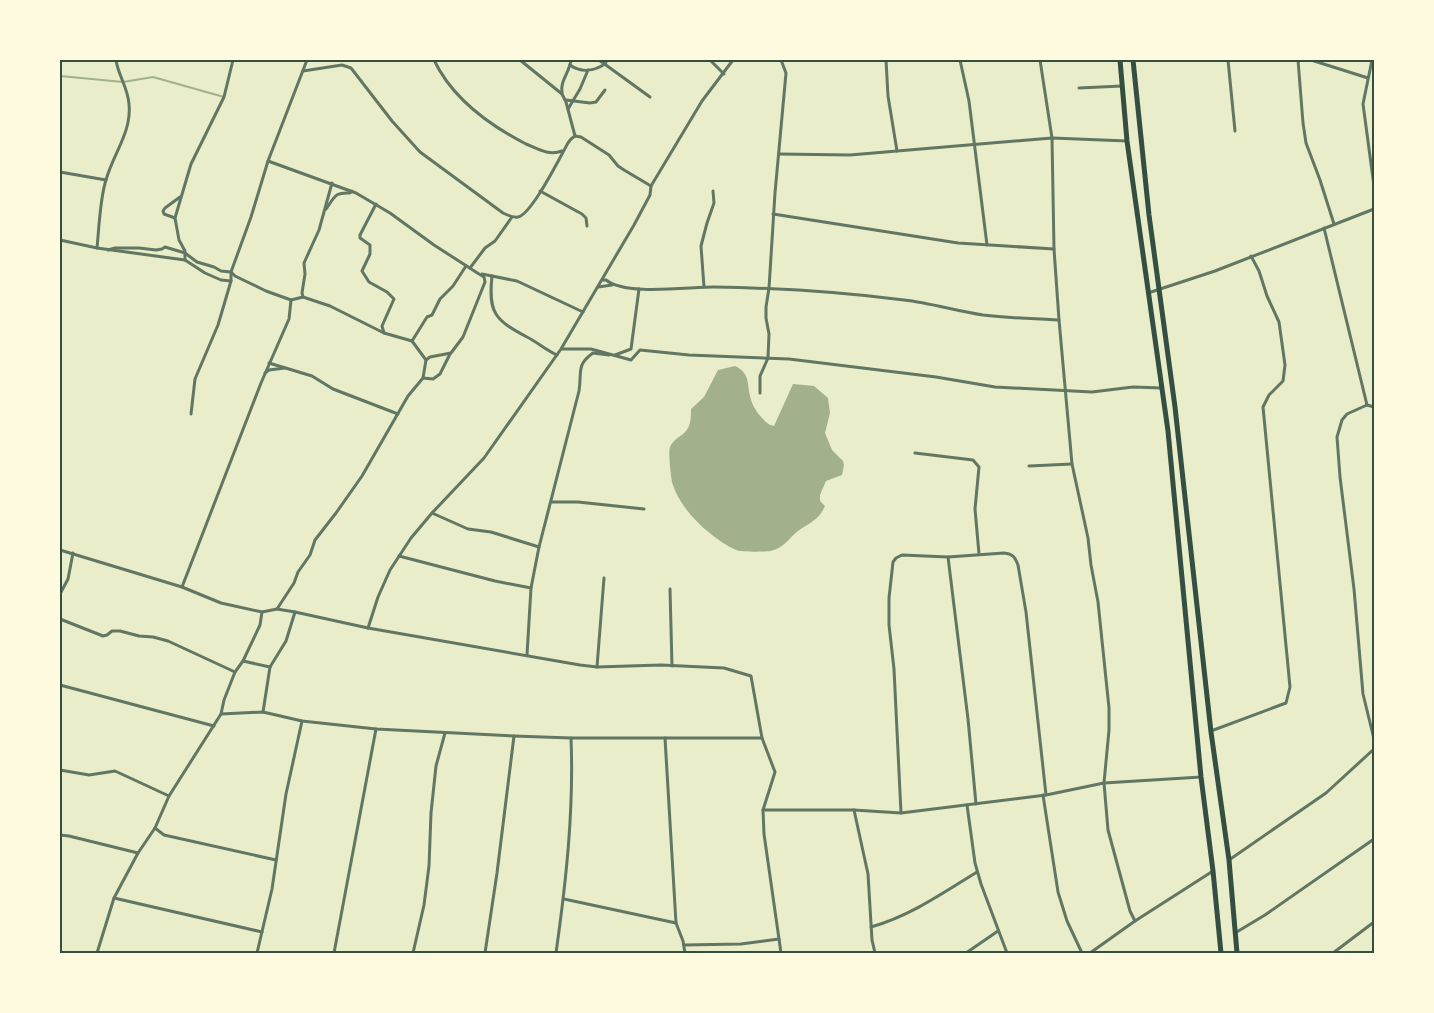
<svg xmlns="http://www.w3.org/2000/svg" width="1434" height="1013" font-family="Signika,sans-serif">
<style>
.water{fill:#a3b18a}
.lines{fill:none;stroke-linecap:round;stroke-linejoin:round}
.stream{stroke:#a3b18a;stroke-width:2}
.minor{stroke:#617663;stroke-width:3}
.primary{stroke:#344e41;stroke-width:5}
.neatline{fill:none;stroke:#344e41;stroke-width:2}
</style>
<rect width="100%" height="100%" fill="#e9edc9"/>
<path class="water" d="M735 366C750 373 747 383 750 396 752 405 756 411 761 417 766 422 768 425 774 426L793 384 814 386 828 398 830 413 825 433 832 450 843 461 844 465 842 475 826 481 820 495V501L825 506C819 520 809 523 798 531 789 538 783 549 770 551 765 552 740 552 736 550 712 539 681 511 673 485 671 480 668 452 670 447 673 439 681 437 686 431 691 425 691 417 691 409L704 397 718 370Z"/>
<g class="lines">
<polyline class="stream" points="60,76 123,82 153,77 224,97"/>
<g class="minor">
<path d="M434 60C452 98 489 125 526 144 538 149 549 156 562 151"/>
<polyline points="520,60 562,94 566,102 575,136"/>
<polyline points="599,60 650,97"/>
<polyline points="710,60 724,74"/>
<polyline points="886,60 888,96 897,151"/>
<polyline points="960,60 969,101 987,245"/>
<polyline points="1040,60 1052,138 1054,249 1059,320 1072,464 1088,538 1091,565 1098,602 1109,708 1109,730 1104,783 1108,830 1130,911 1135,921"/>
<polyline points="1228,60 1235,131"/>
<polyline points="1298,60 1303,123 1306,143 1320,180 1334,224"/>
<polyline points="1311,60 1368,78"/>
<polyline points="1372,60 1363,104 1374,186"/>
<path d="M570 65C581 73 594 71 605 64L607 60"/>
<path d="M303 71 342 65 351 68 392 121 420 152 503 213C507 215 513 218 518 217 532 214 560 157 568 143L571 139 575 136 581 137 609 155 618 166 624 170 651 186"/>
<polyline points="1079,88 1122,86"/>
<path d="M562 93C560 80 569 74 571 60"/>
<polyline points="566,100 590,103 596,102 605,90"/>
<polyline points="568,109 580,89 588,70"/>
<polyline points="779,154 850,155 1052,138 1127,141"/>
<polyline points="268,161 356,193 390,213 434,245 479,274 484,277 485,282 463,337 451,353 430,357 426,360 423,378 408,396 362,476 336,513 315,540 310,555 298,572 294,583 277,609"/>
<polyline points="60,172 106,180"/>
<polyline points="540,191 582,214 586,218 587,226"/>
<polyline points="376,204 360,235 360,238 370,245 370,254 362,271 369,282 387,292 394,299 382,326 384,333"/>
<path d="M326 209C335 197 334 192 350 193L352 191"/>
<polyline points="773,214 958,243 1054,249"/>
<polyline points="175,218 164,214 163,211 165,208 180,197"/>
<polyline points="1324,228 1367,405 1374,407"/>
<polyline points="60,240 97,248 185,260 205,273 221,280 231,281"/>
<path d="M97 248C99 228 100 198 106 180 113 154 132 132 129 104 128 88 118 75 116 60"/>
<polyline points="108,250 115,248 139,248 156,250 162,249 165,247 185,253 197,262 214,267 221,271 231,272 235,276 266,291 291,300 289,319 261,383 182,587"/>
<polyline points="185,260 185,251 179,240 175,218 191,164 224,97 233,60"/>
<polyline points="470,268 485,248 495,241 512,217"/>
<polyline points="482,274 517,281 583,312"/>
<path d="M492 276C488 313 495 320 527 337 537 342 546 350 557 355"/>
<path d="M603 280H606C626 296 687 287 714 287 778 288 841 292 904 300 931 303 956 311 983 315 1008 318 1034 319 1059 320"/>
<polyline points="598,287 612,285"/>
<polyline points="704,287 701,246 707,223 714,203 713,191"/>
<polyline points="1148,293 1215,271 1374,209"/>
<polyline points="303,297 302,293 305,274 304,263 319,230 332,183"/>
<polyline points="291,300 303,297 330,306 384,333 412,341 426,360"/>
<polyline points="412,341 427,317 432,315 440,299 453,286 466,266"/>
<polyline points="562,349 591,349 631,360 640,350 689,355 789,359 936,377 995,387 1092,392 1133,387 1162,388"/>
<polyline points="615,355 631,349 639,289"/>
<polyline points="269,363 312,376 333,389 398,414"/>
<polyline points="265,373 269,370 285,368"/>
<polyline points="423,378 433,379 440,374 450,354"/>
<polyline points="760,393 760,376 768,358 769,334 766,318 766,307 769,288 775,193 786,73 781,60"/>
<polyline points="1367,405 1347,414 1342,420 1337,437 1340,477 1354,589 1363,694 1374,739"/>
<polyline points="191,414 195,379 218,325 231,281 231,272 251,217 268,161 307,60"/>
<polyline points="915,453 973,460 979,467 975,509 979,554"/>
<polyline points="1029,466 1072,464"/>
<polyline points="551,502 578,502 644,509"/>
<polyline points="432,513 468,529 491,532 539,547"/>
<polyline points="60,550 182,587 221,603 262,612 277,609 295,612 368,628 580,665 597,667 661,665 724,668 751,676 762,738 775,772 763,810 764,834 781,953"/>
<polyline points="399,556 495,581 531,588"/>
<polyline points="948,557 968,719 976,804"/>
<polyline points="670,589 672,666"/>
<polyline points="60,594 68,579 73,553"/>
<polyline points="60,619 103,636 107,635 112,631 120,631 139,636 153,637 168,641 235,672"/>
<polyline points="368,628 378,597 390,570 411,538 432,513 484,458 561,349 634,225 650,195 651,186 702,101 733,60"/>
<path d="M527 655 531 588 539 547 579 391C582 372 576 365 593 353L609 355"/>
<polyline points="243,661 270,667"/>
<polyline points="597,667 604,578"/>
<polyline points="60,685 214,726"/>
<polyline points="263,712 270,667 286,641 295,612"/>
<polyline points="221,714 263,712 302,721 376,729 514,736 571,738 762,738"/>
<polyline points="1211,731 1286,703 1290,687 1263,407 1269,395 1283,381 1285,365 1279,322 1267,296 1259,271 1251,256"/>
<polyline points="665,738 676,923 683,941 685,953"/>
<polyline points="60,770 89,775 115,771 169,796"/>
<polyline points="1043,795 1058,892 1067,921 1082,953"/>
<polyline points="967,805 975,863 981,884 1007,953"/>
<polyline points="763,810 854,810 868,874 872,940 875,953"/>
<polyline points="854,810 901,813 1046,795 1104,783 1201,777"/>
<path d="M901 813 894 669 889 625V598L893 562 896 558 902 555 948 557 1004 553C1013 554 1015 557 1018 565L1026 612 1046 795"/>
<polyline points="155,828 164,835 276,860"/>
<polyline points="60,835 69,836 138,853"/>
<polyline points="1229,860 1326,793 1374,749"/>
<polyline points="114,898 262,932"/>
<polyline points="564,899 676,923"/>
<path d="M871 927C910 916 943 893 977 872"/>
<polyline points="1235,933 1265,915 1374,839"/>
<polyline points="684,945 741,944 779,939"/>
<polyline points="97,953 114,898 138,853 155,828 169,796 221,714 224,700 235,672 243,661 260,625 262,612"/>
<polyline points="257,953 272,889 286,794 302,721"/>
<polyline points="334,953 376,729"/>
<polyline points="413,953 424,905 429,866 431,813 436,766 445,733"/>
<polyline points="485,953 497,873 514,736"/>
<path d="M556 953C566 882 574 810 571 738"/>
<polyline points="966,953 998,931"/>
<polyline points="1090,953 1135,921 1213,871"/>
<polyline points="1333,953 1374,922"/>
</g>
<g class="primary">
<polyline points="1120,60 1127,141 1168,431 1201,777 1213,871 1221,953"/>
<polyline points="1133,60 1149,215 1175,407 1211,732 1229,860 1237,953"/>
</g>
</g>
<rect width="1434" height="1013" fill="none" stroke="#fefae0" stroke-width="122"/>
<rect x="61" y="61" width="1312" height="891" class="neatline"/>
</svg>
